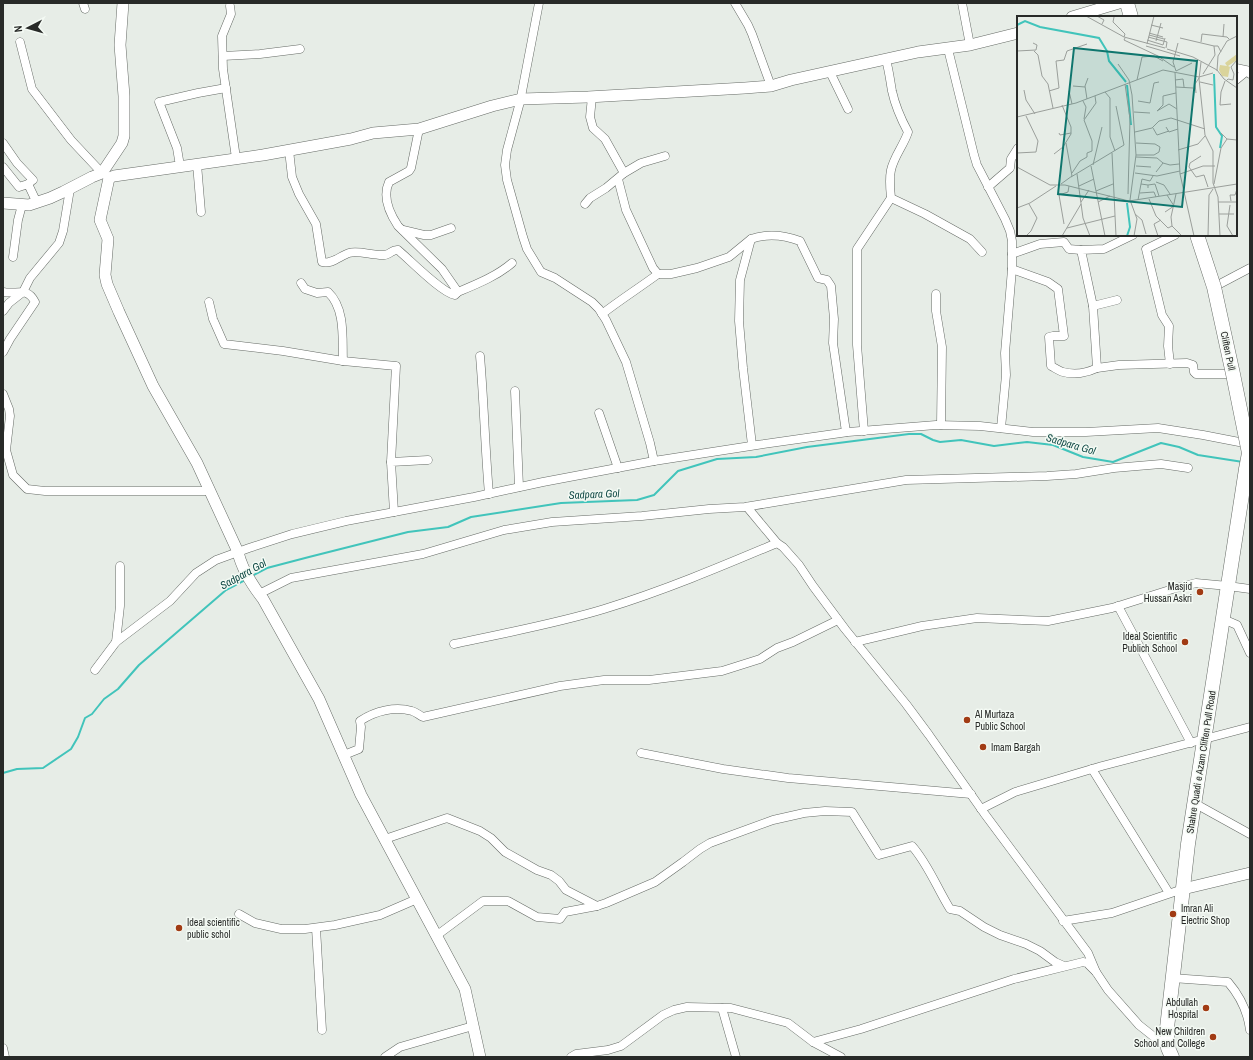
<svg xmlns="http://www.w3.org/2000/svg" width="1253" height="1060" font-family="'Archivo Narrow',sans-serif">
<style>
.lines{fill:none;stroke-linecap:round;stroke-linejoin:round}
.stream{stroke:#41c4bb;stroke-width:2}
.street-casing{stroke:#666b66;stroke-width:9}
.secondary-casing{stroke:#666b66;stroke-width:12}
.highway-casing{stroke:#666b66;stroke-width:15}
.street{stroke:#fff;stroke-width:8}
.secondary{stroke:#fff;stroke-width:11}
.highway{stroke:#fff;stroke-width:14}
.highway-bridge-casing{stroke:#666b66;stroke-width:15;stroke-linecap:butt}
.highway-bridge{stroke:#fff;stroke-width:14}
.poi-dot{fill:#a13b14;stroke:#f4faf4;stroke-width:1.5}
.labels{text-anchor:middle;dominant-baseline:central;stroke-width:3;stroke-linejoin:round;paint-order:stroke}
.street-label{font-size:10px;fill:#282a28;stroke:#f4faf4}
.poi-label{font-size:10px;fill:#282a28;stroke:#f4faf4;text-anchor:end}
.water-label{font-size:11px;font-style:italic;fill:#144c48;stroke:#f4faf4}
.inset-river{fill:none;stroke:#41c4bb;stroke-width:2}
.inset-road{fill:none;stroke:#9b9f9b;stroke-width:1}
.view{fill:#0f766e;fill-opacity:0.15;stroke:#0f766e;stroke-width:2}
.inset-edge{fill:none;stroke:#282a28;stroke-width:2}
</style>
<rect width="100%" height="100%" fill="#e7ede7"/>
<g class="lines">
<g class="stream">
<polyline points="252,576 267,568 309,557 408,532 448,527 471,517 561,503 637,500 654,495 678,471 717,459 756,457 807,447 909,434 921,434 933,440 940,442 961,440 994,446 1027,442 1053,445 1083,457 1113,462 1161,443 1179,447 1198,455 1243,462"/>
<polyline points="3,773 17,769 43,768 71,749 78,737 85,718 92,714 104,699 118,689 139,665 226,590 245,580"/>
</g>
<g class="street-casing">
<g id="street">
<polyline points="83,3 85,9"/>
<polyline points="539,3 520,102 507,150 505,165 507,180 523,237 527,249 541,272 555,278 592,302 599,309 606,320 626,362 650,443 654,461"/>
<polyline points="735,3 748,25 752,34 771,86"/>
<polyline points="962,3 970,45"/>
<polyline points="230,6 231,14 222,36 223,69 236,158"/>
<polyline points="20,42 32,89 71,140 102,173"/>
<polyline points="948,49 974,155 977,165 1005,219 1010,231 1012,241 1012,269 1005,353 1006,375 1001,428"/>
<polyline points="223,56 260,54 300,49"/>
<path d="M886 60C889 70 890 80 892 91 895 105 901 119 908 132 904 145 894 156 891 170 889 179 890 188 891 198L925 214 970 239 982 252"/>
<polyline points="1236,68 1250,71"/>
<polyline points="830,72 848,109"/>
<polyline points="1236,80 1247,71 1250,74"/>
<polyline points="3,143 17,163 33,180 28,184"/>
<path d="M289 150 292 177 299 194 316 224 322 262C331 265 340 256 349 253 358 250 374 256 384 255 390 255 392 249 398 250 410 260 442 293 455 295L458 292 442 269 398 226C390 214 382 197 389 182L409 171 411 168 419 129"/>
<polyline points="197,164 201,212"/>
<polyline points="180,166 177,148 159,102 198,93 226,88"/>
<polyline points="3,167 19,187 28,184 37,203"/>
<polyline points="624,173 641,163 665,156"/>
<polyline points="988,187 1010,168 1011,159 1018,148"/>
<polyline points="585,204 590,198 606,188 624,173 605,139 593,128 590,117 592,97"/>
<polyline points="403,230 424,235 431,235 451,228"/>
<polyline points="1012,254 1040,244 1064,242 1069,249 1081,250"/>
<polyline points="13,257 18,220 22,205"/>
<path d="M1012 269 1048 282 1058 289 1064 336H1053L1049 337 1051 366C1055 368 1059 371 1063 372 1074 375 1087 373 1097 368"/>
<polyline points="658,274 671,274 697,268 729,257 751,239"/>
<path d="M301 283 305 289 317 293 328 292C346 309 342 340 343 361"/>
<polyline points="1214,287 1250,268"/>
<path d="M3 292C17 295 27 286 35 302L10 339 3 352"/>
<path d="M458 292C477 284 497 276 512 263"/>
<polyline points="936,294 936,311 942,347 941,425"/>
<polyline points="1117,300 1093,306 1097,368 1119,365 1187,363 1193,365 1194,372 1196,374 1233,374"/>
<polyline points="209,302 213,319 224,344 283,351 343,361 396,366 391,462"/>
<polyline points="1093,306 1081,250 1104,249 1133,235"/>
<polyline points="3,311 9,303 23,292 30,278 59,243 63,231 70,189"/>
<path d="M602 314C620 300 639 288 658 274L653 268 626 210 618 179"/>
<path d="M480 356C484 402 485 448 489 494"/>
<polyline points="1170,364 1168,346 1169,326 1162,315 1146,249 1175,235"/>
<polyline points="515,391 519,487"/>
<polyline points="3,394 9,409 10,416 6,450 13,475 27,489 45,491 210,491"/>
<polyline points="599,413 618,468"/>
<polyline points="864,431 857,345 857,249 891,198"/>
<path d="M752 445 743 368 739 321 740 280 751 239C768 233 784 235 800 241L818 278 827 280 831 286 834 319 833 343 846 432"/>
<polyline points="747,507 777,543"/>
<polyline points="394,512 391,462 428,460"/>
<polyline points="259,594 291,578 423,554 504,530 552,522 642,516 709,509 745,507 906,480 1047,476 1076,474 1114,468 1161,464 1188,468"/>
<polyline points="1118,606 1191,743"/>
<polyline points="1223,619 1237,625 1250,653"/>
<polyline points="116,642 120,606 120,566"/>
<polyline points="855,642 922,626 977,618 1048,621 1112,608 1176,588 1196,583 1228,586 1250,589"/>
<path d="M454 644C504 633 555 624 604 609 663 591 720 567 777 543L783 547 799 565 813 586 845 629 906 704 929 735 984 813 1088 953 1096 972"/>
<polyline points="95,670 116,642 170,601 196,573 216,560 249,548 292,534 346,521 474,497 543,482 654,461 757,445 848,432 936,425 980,426 1033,432 1086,432 1158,428 1203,435 1239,442 1249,440"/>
<polyline points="641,753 723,769 788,778 971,794"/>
<path d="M344 755 359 749 361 727 360 721C375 711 395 706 412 711 416 712 419 715 423 717L560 686 604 680H649L722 671 760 659 777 648 793 642 838 620"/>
<polyline points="1092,769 1169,893"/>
<polyline points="1194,803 1250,834"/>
<polyline points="981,809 1015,792 1102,766 1250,727"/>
<path d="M385 839 447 818 480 831 491 838 505 852 537 870 551 875 559 881 566 890 597 906 606 903 655 882 683 862 700 849 710 843 773 820 804 813 825 811 852 812 879 855 912 846C928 864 937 888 950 909L960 911 984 927 1000 935 1026 944 1040 951 1055 962 1064 966"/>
<polyline points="239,914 255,923 281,929 305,929 335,925 380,915 417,899"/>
<polyline points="1063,921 1112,913 1183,889"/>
<polyline points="316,928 322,1030"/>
<polyline points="436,936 483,901 508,901 537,917 560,919 565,912 597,906"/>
<path d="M1172 978 1228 982C1240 996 1248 1013 1250 1030"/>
<polyline points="722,1008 736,1057"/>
<polyline points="813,1042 861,1029 1014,979 1083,962 1087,963 1096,972 1108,990 1139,1025 1168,1048"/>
<polyline points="3,1048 5,1057"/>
<polyline points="385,1057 400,1047 473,1026"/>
<polyline points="571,1057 576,1054 608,1050 621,1046 663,1015 674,1010 687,1007 731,1008 788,1023 813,1042 841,1057"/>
</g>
</g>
<g class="secondary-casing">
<g id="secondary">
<polyline points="1072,17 1119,3"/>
<path d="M109 178 100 220 108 239 105 275 107 284 119 312 153 386 197 463 238 552C242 570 252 585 263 599L319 699 361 795 465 989 480 1057"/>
<polyline points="109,178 114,176 263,155 351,139 373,133 419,129 492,106 521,99 588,97 745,88 771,86 791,80 918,52 970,45 1018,33"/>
<polyline points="3,203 29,205 50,198 63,192 92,177 102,173 122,143 124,136 124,96 120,45 123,3"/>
<polyline points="1183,889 1250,873"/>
</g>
</g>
<g class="highway-casing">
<g id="highway">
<polyline points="1127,3 1131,17"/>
<polyline points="1172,1057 1168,1048 1167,1028 1188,844 1246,469"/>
</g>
</g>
<use href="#street" class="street"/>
<use href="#secondary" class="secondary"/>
<use href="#highway" class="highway"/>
<g class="highway-bridge-casing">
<polyline id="highway-bridge" points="1197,235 1214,287 1233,374 1249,453 1246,469"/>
</g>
<use href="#highway-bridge" class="highway-bridge"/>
</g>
<g class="poi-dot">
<circle cx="1200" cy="592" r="4"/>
<circle cx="1185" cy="642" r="4"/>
<circle cx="967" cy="720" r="4"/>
<circle cx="983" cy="747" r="4"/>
<circle cx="1173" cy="914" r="4"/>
<circle cx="179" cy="928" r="4"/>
<circle cx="1206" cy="1008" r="4"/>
<circle cx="1213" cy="1037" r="4"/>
</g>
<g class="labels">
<g class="street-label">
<text transform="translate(1228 351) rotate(78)">Cliften Pull</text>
<text transform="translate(1201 762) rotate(-81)">Shahre Quadi e Azam Cliften Pull Road</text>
</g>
<g class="poi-label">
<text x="1192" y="586">Masjid<tspan x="1192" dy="12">Hussan Askri</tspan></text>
<text x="1177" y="636">Ideal Scientific<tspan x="1177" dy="12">Publich School</tspan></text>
<text x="975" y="714" text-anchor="start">Al Murtaza<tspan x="975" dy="12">Public School</tspan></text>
<text x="991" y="747" text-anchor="start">Imam Bargah</text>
<text x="1181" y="908" text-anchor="start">Imran Ali<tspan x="1181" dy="12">Electric Shop</tspan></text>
<text x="187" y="922" text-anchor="start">Ideal scientific<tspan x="187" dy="12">public schol</tspan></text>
<text x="1198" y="1002">Abdullah<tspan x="1198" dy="12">Hospital</tspan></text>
<text x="1205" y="1031">New Children<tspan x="1205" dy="12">School and College</tspan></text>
</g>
<g class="water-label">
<text transform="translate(1071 444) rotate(16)">Sadpara Gol</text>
<text transform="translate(594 494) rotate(-2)">Sadpara Gol</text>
<text transform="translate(243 574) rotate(-29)">Sadpara Gol</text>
</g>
</g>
<g transform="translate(1017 16)">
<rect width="220" height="220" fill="#e7ede7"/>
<path d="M220 38V44L211 50 213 51 211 61 205 60 202 54 203 49 210 50 208 47Z" fill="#dad49b"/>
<path class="inset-river" d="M0 9 8 5 23 11 82 22 90 35 92 45 109 66M197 58 199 111 205 120 203 132M110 69 114 109M110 220 113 211 110 187"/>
<path class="inset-road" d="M69 0 107 21 148 32M80 0 87 4 85 8M97 1 96 6 108 18 107 21M134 9 146 12M132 17 146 21M132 19 147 23M131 21 150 26 149 32M206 21 207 8M108 22 107 24 141 40 157 51M163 22 197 30M130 24 146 29 148 22M139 25 144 7M184 26 185 18 210 21 212 23M161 27 156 46 159 55 175 47M130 28 137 0M129 30 163 40M150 33 176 41 200 54 207 63 220 72M0 35 19 34 20 29 16 27M17 35 21 39 25 60 31 68 36 92M184 46 182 63 188 119 196 135V167L201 181 203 220M101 48 112 64 115 79 119 139 113 184 120 203 117 220M200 55 201 40 210 25 220 20M158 56 163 158 177 220M186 58 198 39 197 30H201L204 36M120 64 125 41 137 40 146 45M158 64 166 63 167 71M208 65 204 76 203 89 214 88M209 65 211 63 216 64 217 58 214 51 220 44M183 66 196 69M108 68 113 103 111 178M56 70 68 71M159 71 176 72M7 74 9 84 18 98M32 75 42 72 39 45 47 44 50 35 70 28M52 75 55 88M88 76 93 82V121L98 135M159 77 146 80V89L140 95 152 88 160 93M179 77 178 68 182 62M70 83 68 70 71 62M66 85 69 91 67 103M121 85 133 87 137 67 142 66M117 96 133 97M0 101 59 87 146 54 182 61 196 57M149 111 152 116 161 113M136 112 140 119 152 115M118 116 135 112 142 105 154 102 188 113M42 117 43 119 54 117M204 117 210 123 220 124M119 127 138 128 143 131 142 136 137 139H119M161 134 181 128 188 120M0 137 19 136 21 125 9 100M95 137 99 220M37 138 46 131 54 118V111L45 89M184 140 173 147 172 151 179 161 187 159 191 171M119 141 140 142 146 147M76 149 85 111M74 150 88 220M119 150 134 151M0 151 33 169H48L112 185 220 168M139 156 146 147 153 149 162 148M55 157 63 145 70 141V137L75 135V125L67 104 79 87 78 80M118 157 140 160 163 155M60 158 66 202 73 220M163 158 186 150H198M54 161 107 129 99 90M139 166 147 169 153 178M44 168 55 160 49 127M124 168 125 163 133 165 136 160M197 168 204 132 210 123M131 169 138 168 142 180M62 170 77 163M79 175 96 168M123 177 137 176 139 181M159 178 154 201 155 210 165 220M132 183 139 200 151 212 155 210M121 184 124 168 131 169V172M214 185 213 179H218L220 173M64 186 72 174M81 186 93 180M201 186H220M213 189 210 210 216 220M0 192 13 187 39 170M148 196 157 190 150 179M118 198 125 204 129 218M202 198H217M47 208 42 179 51 176 52 170M50 212 98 200M9 220 14 215 20 202 12 188M45 220 64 188M141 220 137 208 144 204M191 220 192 179 196 173"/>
<path class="view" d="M57 32 180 45 165 191 41 178Z"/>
<rect width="220" height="220" class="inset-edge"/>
</g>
<rect width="1253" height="1060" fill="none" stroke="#282a28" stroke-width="8"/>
<g transform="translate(28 28) rotate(264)" stroke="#f4faf4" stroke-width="3" paint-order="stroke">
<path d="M0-3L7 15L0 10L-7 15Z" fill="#282a28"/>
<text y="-6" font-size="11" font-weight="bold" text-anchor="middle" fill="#282a28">N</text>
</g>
</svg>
